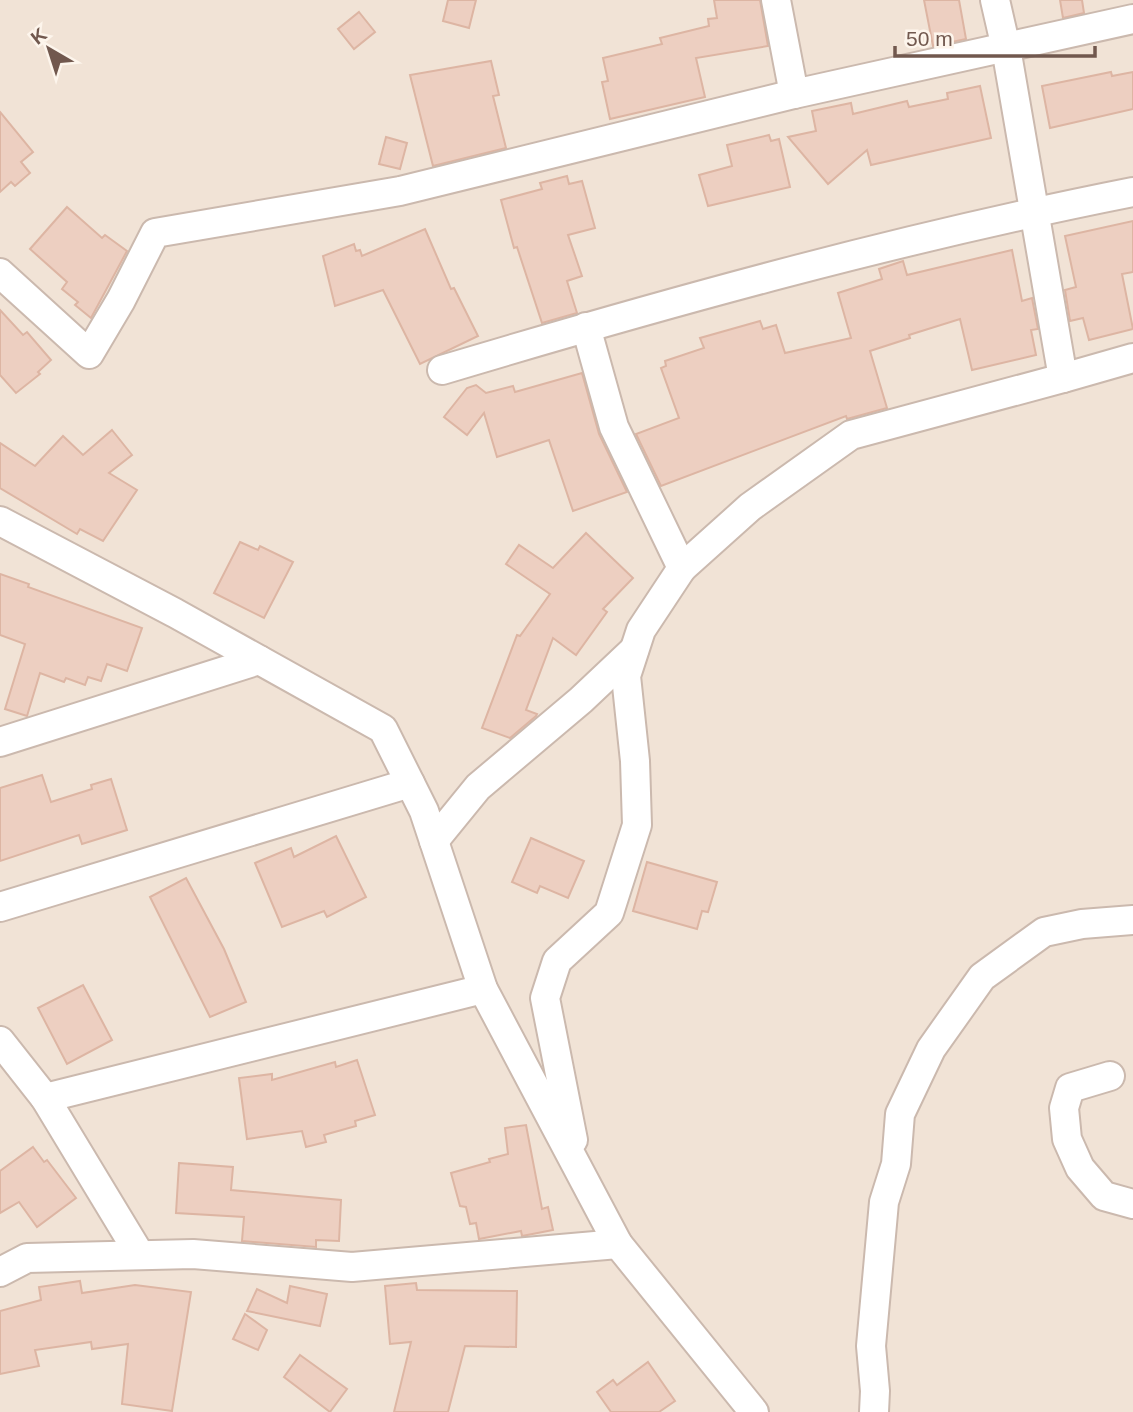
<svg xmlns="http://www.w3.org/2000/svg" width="1133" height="1412" font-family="Helvetica,sans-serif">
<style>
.residential{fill:#f1e3d6}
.building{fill:#edcfc1;stroke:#ddb5a3;stroke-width:2}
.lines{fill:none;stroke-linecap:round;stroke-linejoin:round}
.street-casing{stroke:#cbb9ae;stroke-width:32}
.street{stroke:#fff;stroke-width:28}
</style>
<rect width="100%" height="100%" fill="#faf1e7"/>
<rect class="residential" x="0" y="0" width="1133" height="1412"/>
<g class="building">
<polygon points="448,0 476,0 469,28 443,21"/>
<polygon points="714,0 760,0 768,46 696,58 705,97 610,119 602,82 608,81 603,58 662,44 660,38 709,26 708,19 717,18"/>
<polygon points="924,0 959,0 966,39 933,46"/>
<polygon points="1060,0 1082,0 1084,13 1063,18"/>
<polygon points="359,12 375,32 354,49 338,29"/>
<polygon points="491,61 499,95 493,96 506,148 433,166 410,75"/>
<polygon points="1111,72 1112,76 1133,72 1133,109 1050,128 1042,86"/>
<polygon points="980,86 991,138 871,165 867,150 828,184 788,137 816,131 812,111 851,103 853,114 907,101 909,107 948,99 947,93"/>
<polygon points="0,112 33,152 21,162 30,173 15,186 11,182 0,192"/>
<polygon points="769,135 771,141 779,139 790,187 708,206 699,175 732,166 727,145"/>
<polygon points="386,137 407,143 400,169 379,164"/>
<polygon points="567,176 569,184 582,181 595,228 568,235 582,276 567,281 577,313 542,323 517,247 514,248 501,200 542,189 540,183"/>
<polygon points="67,207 102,238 105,235 127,251 91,318 75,305 78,302 62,289 67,282 30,249"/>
<polygon points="1133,221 1133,272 1122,274 1133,329 1089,340 1083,318 1070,321 1065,290 1076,287 1065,236"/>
<polygon points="425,229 451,289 454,288 478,336 420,364 383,290 335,306 323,256 354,244 356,251 360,250 362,256"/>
<polygon points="1012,250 1022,301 1032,298 1038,329 1031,330 1036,355 972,370 960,319 909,335 910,338 870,351 887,408 847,419 846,416 661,486 636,434 679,418 661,368 666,366 665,361 704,348 700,338 760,321 763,329 776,325 785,353 851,338 838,293 882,279 879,269 903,261 907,275"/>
<polygon points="0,310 23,335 27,332 51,360 38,372 40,374 16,393 0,375"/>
<polygon points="582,373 599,434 627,492 573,511 549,440 497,457 484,413 467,435 444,417 467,388 476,385 486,393 513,386 515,392"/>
<polygon points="112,430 132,455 109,473 137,490 103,541 80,529 77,534 0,488 0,443 35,466 63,436 83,455"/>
<polygon points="586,533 633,578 603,609 607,612 576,655 553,638 526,710 537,714 536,716 510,738 482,728 517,635 520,636 550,594 506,564 519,545 553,568"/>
<polygon points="240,542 258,550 260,546 293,562 264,618 214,593"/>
<polygon points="0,574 29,584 28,587 142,628 127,671 107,664 101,681 88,677 85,685 66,678 64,682 40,673 27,716 5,709 25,644 0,635"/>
<polygon points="42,775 51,802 92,789 91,785 111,779 127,830 82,844 79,835 0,861 0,788"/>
<polygon points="336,836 366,897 327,917 324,911 282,927 255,863 291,848 294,857"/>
<polygon points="531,838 584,861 568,898 540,886 537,893 512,882"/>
<polygon points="647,862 717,882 708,912 702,911 697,929 633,911"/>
<polygon points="186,878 224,949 246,1002 210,1017 150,897"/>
<polygon points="83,985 112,1040 67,1064 38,1008"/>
<polygon points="357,1060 375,1115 355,1121 356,1126 324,1135 326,1142 306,1147 302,1131 247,1139 239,1078 272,1074 272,1080 335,1062 336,1067"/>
<polygon points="526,1125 542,1209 548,1207 553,1230 522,1236 521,1231 479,1239 476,1223 470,1224 466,1207 460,1206 451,1173 490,1162 489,1159 508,1154 505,1128"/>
<polygon points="33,1147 44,1162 47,1160 76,1198 37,1227 19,1202 0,1213 0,1171"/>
<polygon points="179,1163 233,1167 231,1190 341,1200 339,1241 316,1240 316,1247 242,1241 244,1217 176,1213"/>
<polygon points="80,1281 82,1293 135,1285 191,1292 172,1411 122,1404 128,1344 92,1349 91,1342 35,1350 39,1366 0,1374 0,1311 41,1300 39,1287"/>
<polygon points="416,1283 417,1290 517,1291 516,1347 465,1346 448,1412 394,1412 411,1342 390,1344 385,1286"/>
<polygon points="290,1286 327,1294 320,1326 247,1311 257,1289 287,1303"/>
<polygon points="245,1314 267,1330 258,1350 233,1339"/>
<polygon points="300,1355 347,1389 330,1412 284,1377"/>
<polygon points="648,1362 675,1401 659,1412 611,1412 597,1392 613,1380 617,1385"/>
</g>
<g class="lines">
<g class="street-casing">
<g id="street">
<polyline points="776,0 794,94 1133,19"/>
<polyline points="995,0 1006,48 1063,378 1133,358"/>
<polyline points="0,273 89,354 121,300 155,233 400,191 794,94"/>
<path d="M442 370C669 302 900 238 1133 192"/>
<polyline points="0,521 175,613 383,729 424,811 483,989 618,1244 754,1412"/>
<polyline points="682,568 750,507 851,435 1063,378"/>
<polyline points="0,742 259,660"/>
<polyline points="434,841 478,787 581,700 634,650"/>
<polyline points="0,907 410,783"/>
<polyline points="0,1041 45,1098 140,1255"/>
<polyline points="1110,1076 1070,1088 1064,1108 1067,1139 1080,1168 1104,1196 1133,1204"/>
<polyline points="45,1098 483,989"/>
<polyline points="573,1140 545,998 557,961 609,913 637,825 635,761 626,676 641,630 682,568 614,427 586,327"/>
<polyline points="0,1272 27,1258 193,1254 352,1267 618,1244"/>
<polyline points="874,1412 875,1391 871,1346 884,1202 896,1164 900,1114 931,1049 982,977 1044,932 1082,924 1133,920"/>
</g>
</g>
<use href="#street" class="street"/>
</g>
<g transform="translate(49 49) rotate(321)" stroke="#fdf5ec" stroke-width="5" paint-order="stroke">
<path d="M0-5L12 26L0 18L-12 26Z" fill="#71584e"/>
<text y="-10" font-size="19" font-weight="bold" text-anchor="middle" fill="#71584e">K</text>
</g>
<path d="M895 46v10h200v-10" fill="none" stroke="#71584e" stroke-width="3.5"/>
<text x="906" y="46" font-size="21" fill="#71584e" stroke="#fdf5ec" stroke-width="5" paint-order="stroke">50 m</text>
</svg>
